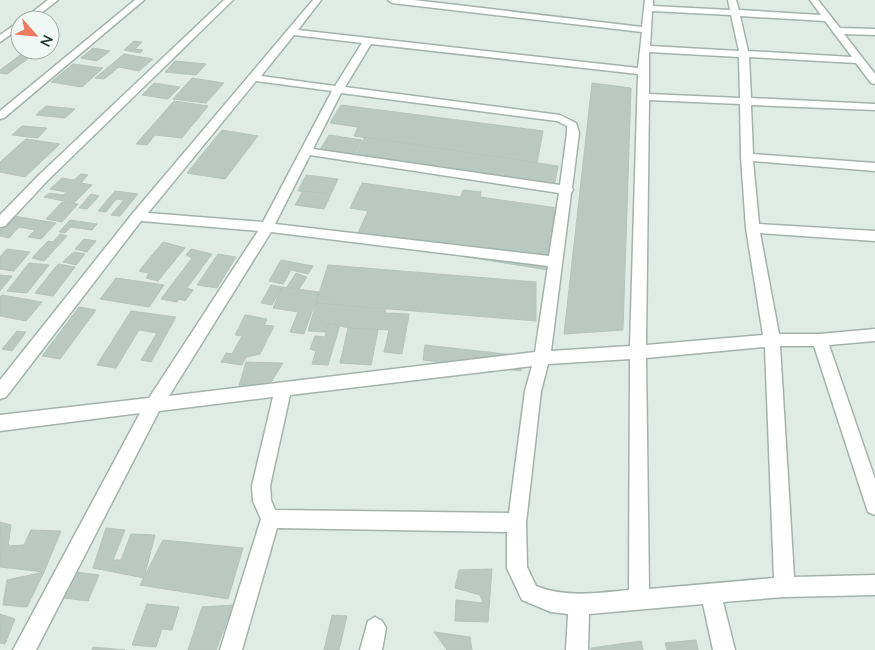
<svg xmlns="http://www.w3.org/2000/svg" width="875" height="650" font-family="Lato,sans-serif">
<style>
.building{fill:#b9c8c1;stroke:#b4c4bc}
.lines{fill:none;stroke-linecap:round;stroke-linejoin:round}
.minor-casing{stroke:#a4b2ad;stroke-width:3}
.tertiary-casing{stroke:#a4b2ad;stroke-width:3}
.minor{fill:#fff;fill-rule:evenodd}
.tertiary{fill:#fff;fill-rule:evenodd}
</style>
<rect width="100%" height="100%" fill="#e1ebe6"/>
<g class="building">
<polygon points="134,41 142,42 135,49 143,50 140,53 124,50"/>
<polygon points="93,48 110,51 97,61 81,58"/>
<polygon points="27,50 40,50 7,74 0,73 0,70"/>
<polygon points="124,54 153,59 139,71 119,67 104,79 95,78"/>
<polygon points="175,61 206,64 196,75 165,72"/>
<polygon points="73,64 103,68 82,87 51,82"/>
<polygon points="192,78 224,83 206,103 173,99"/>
<polygon points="154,83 180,87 168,99 142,95"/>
<polygon points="592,83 631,88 623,330 564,334"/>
<polygon points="174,101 208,106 182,138 155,135 147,145 136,144"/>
<polygon points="341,105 543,131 537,163 354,136 358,127 330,123"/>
<polygon points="46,106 75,109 65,118 36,115"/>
<polygon points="22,126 47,128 38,138 12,135"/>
<polygon points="222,130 258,136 225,179 187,173"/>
<polygon points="329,135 362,140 350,162 316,156"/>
<polygon points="365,137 558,166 553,192 352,161"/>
<polygon points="26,139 60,144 25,177 0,172 0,162"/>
<polygon points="81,174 88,175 81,183 92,185 74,203 44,197 49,193 63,195 66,192 50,189 62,178 74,180"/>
<polygon points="306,175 338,179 331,194 298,191"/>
<polygon points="362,183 461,197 463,190 481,192 480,197 557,208 548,270 355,239 368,211 350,208"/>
<polygon points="115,191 138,194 120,216 111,215 124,200 116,199 106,212 98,211"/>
<polygon points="303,191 331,194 324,209 295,205"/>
<polygon points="91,194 99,196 87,209 79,208"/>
<polygon points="62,202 78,204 62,222 46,219"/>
<polygon points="14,216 56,223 41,239 28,237 35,230 19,227 9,238 0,236 0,230"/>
<polygon points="70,220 97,224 92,230 71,227 65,233 59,232"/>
<polygon points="60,234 67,236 44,261 32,258 48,241 53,242"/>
<polygon points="84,239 96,241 87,252 75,249"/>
<polygon points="163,242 185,248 158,281 146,278 149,273 139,271"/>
<polygon points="7,249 30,252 14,271 0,269 0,257"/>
<polygon points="191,249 212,254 187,288 193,290 185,301 179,299 177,302 161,299 192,258 186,255"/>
<polygon points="75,252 85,254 76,265 63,262 71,254"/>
<polygon points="218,254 236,257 217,288 197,285"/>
<polygon points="281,260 313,266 308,274 291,270 283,284 269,281"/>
<polygon points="29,263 49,265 27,293 7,291"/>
<polygon points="58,264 75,267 53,296 35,293"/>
<polygon points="328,265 536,282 536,321 316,303"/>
<polygon points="296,273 307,277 299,289 287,287"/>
<polygon points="0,275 12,276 0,291"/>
<polygon points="116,278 164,285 149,307 100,299"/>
<polygon points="271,285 282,287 272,305 261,303"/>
<polygon points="282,287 319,292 304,334 290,332 298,312 273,308"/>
<polygon points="2,295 42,302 26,321 0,316 0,297"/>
<polygon points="316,303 386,309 385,313 409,314 402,354 384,352 389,330 348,328 329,323 326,332 308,331"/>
<polygon points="79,307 96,310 60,359 42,356"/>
<polygon points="131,311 176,317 151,362 141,360 157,333 139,330 116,368 97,365"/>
<polygon points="245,315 267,319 264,325 274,326 260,354 246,357 242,365 221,362 226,353 232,354 242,336 235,335"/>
<polygon points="329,323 340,325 328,365 312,364 316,351 310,349 315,336 325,337"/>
<polygon points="348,328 378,330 371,365 340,363"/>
<polygon points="17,331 26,332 12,351 2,349"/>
<polygon points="425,345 523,356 521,371 423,360"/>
<polygon points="246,362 283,363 262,397 236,396"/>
<polygon points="0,522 11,525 8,546 24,545 31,530 61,531 44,572 0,567"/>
<polygon points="106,528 125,530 113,560 121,560 131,534 155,535 144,578 93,568"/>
<polygon points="163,540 243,548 228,599 140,585"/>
<polygon points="492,569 488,622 455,621 456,600 483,603 480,595 455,588 459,570"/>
<polygon points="44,572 27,607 3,605 7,580"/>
<polygon points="76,572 99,575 88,601 64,598"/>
<polygon points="147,604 179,607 172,630 162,629 156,647 132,645"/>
<polygon points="233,605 216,650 188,650 202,607"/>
<polygon points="0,614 15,619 5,644 0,643"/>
<polygon points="332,615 347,616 339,650 324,650"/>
<polygon points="434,632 470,637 472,650 447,650"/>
<polygon points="696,640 698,650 667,650 665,643"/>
<polygon points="641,641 643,650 591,650 591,648"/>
<polygon points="93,647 125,650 92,650"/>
</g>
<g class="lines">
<g class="minor-casing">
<g id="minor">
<polygon points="135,0 144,0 4,118 0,119 0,111"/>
<polygon points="224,0 233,0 47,181 5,226 0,227 0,215 39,175"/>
<path d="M313 0H321L298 30 638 68 642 32 392 3 388 0H414L642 27 645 0H653V6L730 10 728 0H736L739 10 821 15 810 0H818L840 28 875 29V35L844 34 875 74V84L871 83 856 63 749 57 751 98 875 104V110L751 105 753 154 875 163V171L753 161 759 224 875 231V241L760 233 779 334H820L875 329V341L829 345 875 479V515L868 512 866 506 814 346H780L794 577 875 575V595L784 597 723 602 735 650H713L703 604 589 614 588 650H566L568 614 551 612 522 600 507 568V532L277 528 242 650H220L261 519 253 501 252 486 273 397 159 411 36 650H13L140 413 0 431V415L149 398 258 231 141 221 6 397 0 399V380L133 213ZM652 11 731 15 739 51 650 46ZM740 16 825 21 852 57 748 51ZM294 35 362 43 335 86 261 76ZM371 44 638 74 630 346 551 351 571 193 573 190 572 188 579 133 576 123 560 115 345 87ZM649 52 739 57 740 98 649 94ZM256 81 332 91 263 222 148 213ZM341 93 557 121 567 126V133L560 185 313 149ZM649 100 740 104 741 157 746 228 763 335 646 345ZM310 155 559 193 549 256 275 224ZM271 232 548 266 535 352 169 396ZM765 347 774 578 649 589 646 358ZM630 359 629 590C597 593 566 598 536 586L527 567 526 523 541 391 548 364ZM532 366 525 391 509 513 275 510 271 500 270 486 290 395Z"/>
<polygon points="375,617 382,621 386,628 382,650 360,650 368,621"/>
</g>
</g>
<g class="tertiary-casing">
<g id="tertiary">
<polygon points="48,0 58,0 32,20 22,20"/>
<polygon points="20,21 20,28 0,42 0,35"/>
</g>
</g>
<use href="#minor" class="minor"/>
<use href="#tertiary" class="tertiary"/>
</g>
<g transform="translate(35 35) rotate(117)"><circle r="24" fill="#f1f7f4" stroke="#9eaba7"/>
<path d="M0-4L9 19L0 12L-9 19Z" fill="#eb7a5f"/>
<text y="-8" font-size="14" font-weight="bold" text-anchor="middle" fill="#223a33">N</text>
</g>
</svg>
